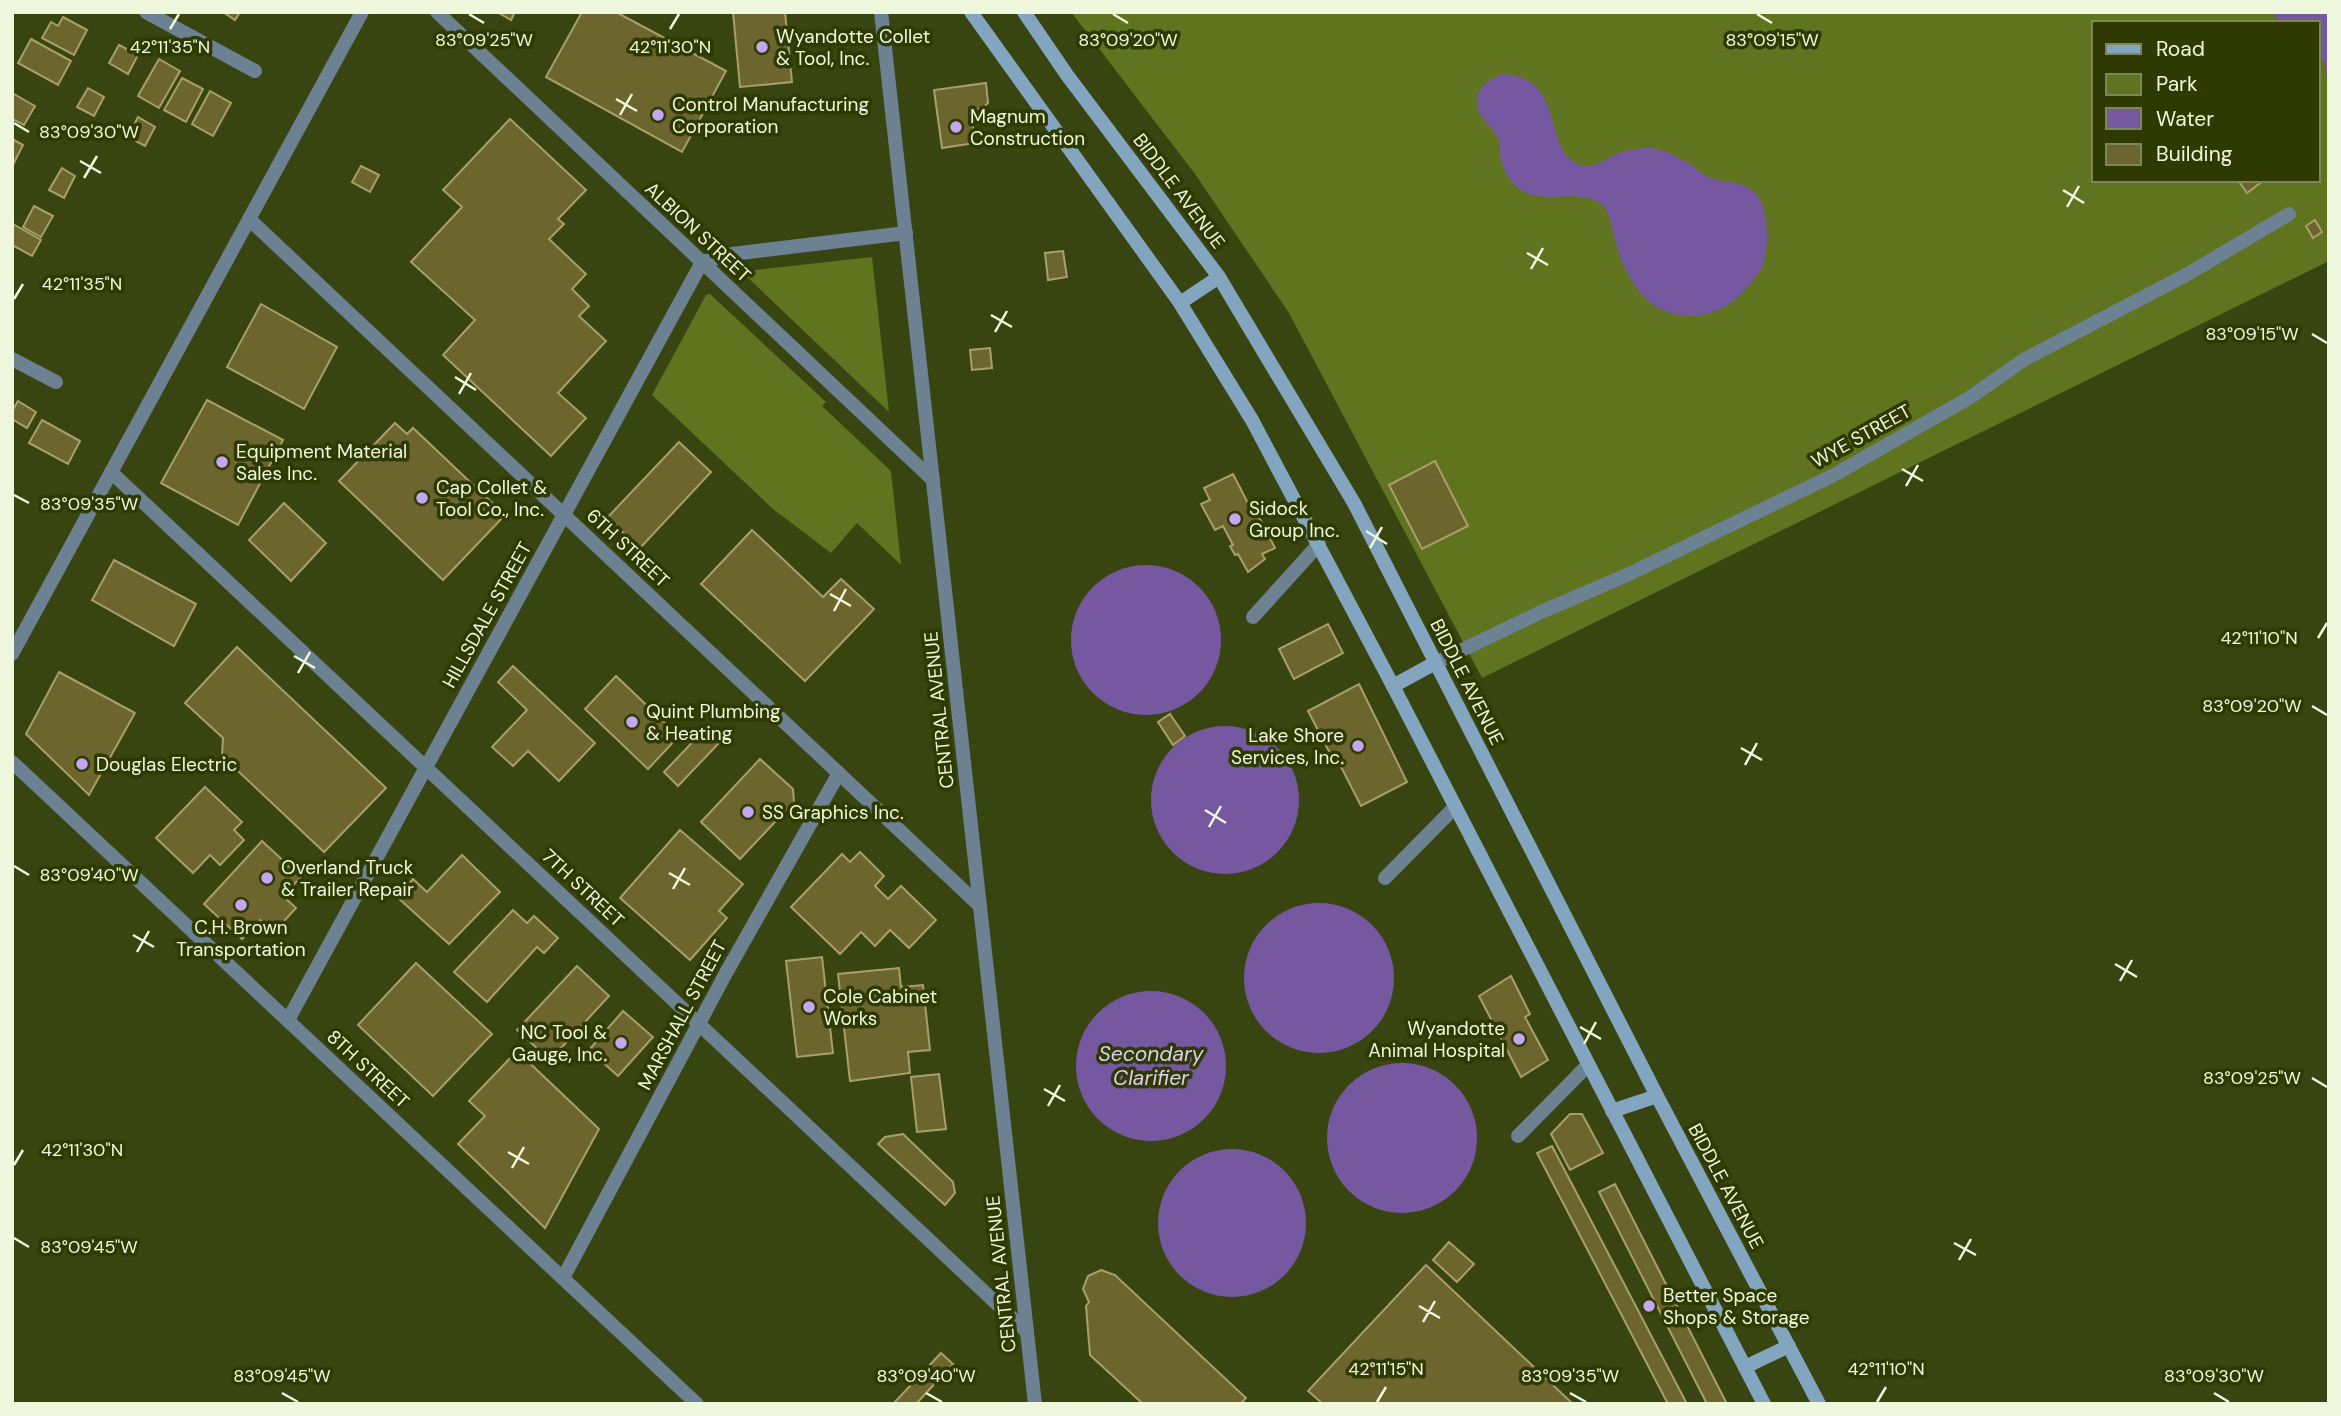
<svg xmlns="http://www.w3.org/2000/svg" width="2341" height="1416" font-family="'DM Sans',sans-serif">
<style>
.green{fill:#60731f}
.water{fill:#7658a1}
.building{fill:#6d652e;stroke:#a8a068;stroke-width:2}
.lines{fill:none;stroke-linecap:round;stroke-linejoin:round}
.minor{stroke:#6c8191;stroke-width:14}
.tertiary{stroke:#6c8191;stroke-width:14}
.secondary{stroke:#84a5bf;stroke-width:14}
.ticks{fill:none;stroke:#eff8dc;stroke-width:2.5}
.poi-dot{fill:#c4a7f1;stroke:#2e3a02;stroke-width:2.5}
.labels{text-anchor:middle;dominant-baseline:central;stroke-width:7;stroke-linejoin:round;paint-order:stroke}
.poi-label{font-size:19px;fill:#eff8dc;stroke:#2e3a02;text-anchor:start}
.street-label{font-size:19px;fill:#eff8dc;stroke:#2e3a02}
.water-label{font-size:21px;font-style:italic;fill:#decff8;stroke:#2e3a02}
.ticks-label{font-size:18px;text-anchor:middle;fill:#eff8dc;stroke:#2e3a02;stroke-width:7;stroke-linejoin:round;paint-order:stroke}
</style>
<rect width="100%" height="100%" fill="#384510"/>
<g class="green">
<polygon points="1071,12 2272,12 2280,23 2094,23 2094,180 2318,180 2318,58 2324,61 2329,91 2329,261 1482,678 1289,313 1195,174"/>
<polygon points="872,257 889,412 744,274 746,271"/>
<polygon points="710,294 826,402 822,406 891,471 901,565 857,523 831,553 773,509 652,395 706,295"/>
</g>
<g class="water">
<polygon points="2272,12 2329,12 2329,91 2324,61 2318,58 2318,23 2280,23"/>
<path d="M1502 74C1567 77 1541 147 1578 164 1595 172 1608 155 1622 152 1630 150 1641 148 1649 148 1661 148 1678 157 1688 163 1696 167 1701 174 1710 178 1723 183 1738 180 1750 189 1762 196 1764 209 1766 221 1768 236 1767 254 1762 268 1759 274 1753 280 1749 285 1732 307 1708 319 1680 315 1640 309 1623 271 1614 236 1611 226 1610 213 1603 206 1581 186 1545 206 1521 190 1510 183 1502 169 1500 155 1500 150 1501 144 1499 140 1495 130 1485 123 1480 114 1470 94 1485 80 1502 74Z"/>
<circle cx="1146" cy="640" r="75"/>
<circle cx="1225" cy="800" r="74"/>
<circle cx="1319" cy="978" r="75"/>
<circle cx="1151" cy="1066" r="75"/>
<circle cx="1402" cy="1138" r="75"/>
<circle cx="1232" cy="1223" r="74"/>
</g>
<g class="building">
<polygon points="223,12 240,12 235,20"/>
<polygon points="497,12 515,12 511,20"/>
<polygon points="582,12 616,12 726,71 682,152 546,77"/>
<polygon points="733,12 785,12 792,82 740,87"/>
<polygon points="63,17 87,30 74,55 42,38 51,22 58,26"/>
<polygon points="31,39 71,61 58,85 18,63"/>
<polygon points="119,45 138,55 128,74 109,63"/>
<polygon points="159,59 180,71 159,108 138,96"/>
<polygon points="182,78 203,89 186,122 164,110"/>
<polygon points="986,83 988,103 981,109 971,110 975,143 942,148 934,90"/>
<polygon points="88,88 104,97 94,116 77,107"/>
<polygon points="210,91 231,103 213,136 192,124"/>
<polygon points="12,93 35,106 24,125 12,119"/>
<polygon points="138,117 155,127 145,146 128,137"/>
<polygon points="510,119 586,190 558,219 564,224 549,239 586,274 572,289 589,306 579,316 606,341 558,393 586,418 551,456 443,355 475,320 411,262 462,207 443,190"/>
<polygon points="12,139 23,145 13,165 12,165"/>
<polygon points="361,166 379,175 370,192 352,182"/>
<polygon points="62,168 75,176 64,198 49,190"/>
<polygon points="2238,180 2264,180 2247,193"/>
<polygon points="34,206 53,216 41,237 23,227"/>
<polygon points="2315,220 2322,232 2313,238 2306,226"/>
<polygon points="13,224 41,240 32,256 12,245"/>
<polygon points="1063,251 1067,277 1048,280 1045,253"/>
<polygon points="261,304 337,347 304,409 227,367"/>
<polygon points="990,348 992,368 972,370 970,350"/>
<polygon points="207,400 283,440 238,525 161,483"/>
<polygon points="18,401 36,412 27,428 12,419 12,411"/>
<polygon points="42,420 80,441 68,464 29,443"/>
<polygon points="395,423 407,434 413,428 505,515 443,580 339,481"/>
<polygon points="679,442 711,472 640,548 607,518"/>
<polygon points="1435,461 1468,526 1422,549 1389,485"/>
<polygon points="1233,474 1253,513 1256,511 1275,548 1262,554 1265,559 1248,572 1238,554 1235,555 1230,546 1233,545 1223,526 1215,530 1201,504 1210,500 1204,488"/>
<polygon points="284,503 326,543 291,581 249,540"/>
<polygon points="752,530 823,597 841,579 874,609 805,681 701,584"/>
<polygon points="114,560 196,604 174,646 92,600"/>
<polygon points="1328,624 1343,653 1294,679 1279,649"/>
<polygon points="237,647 386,788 324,852 222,756 223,738 185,703"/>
<polygon points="513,666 595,743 559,781 528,751 513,766 492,747 527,710 498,682"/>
<polygon points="59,672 135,713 89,795 26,734"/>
<polygon points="616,676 679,736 648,769 585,709"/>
<polygon points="1359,684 1407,782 1361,806 1336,757 1333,759 1308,711"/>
<polygon points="1170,714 1185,736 1173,745 1158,722"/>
<polygon points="705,729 719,743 678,786 664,772"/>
<polygon points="760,759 793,789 794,802 740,859 701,822"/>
<polygon points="205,787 242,822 234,830 244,840 220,865 210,855 193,873 156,838"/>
<polygon points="680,830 743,884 719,911 727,918 690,960 620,898"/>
<polygon points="262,841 301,877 283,896 296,908 273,933 260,920 242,939 204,904"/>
<polygon points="860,852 884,876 875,886 888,899 901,886 936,920 909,948 890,930 875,946 861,932 840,954 791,907 842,854 850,862"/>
<polygon points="462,855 500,892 449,944 397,897 413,879 427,892"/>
<polygon points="513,910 527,923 534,916 558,938 544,953 537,947 487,1002 454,972"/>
<polygon points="822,957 833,1053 797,1057 786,961"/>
<polygon points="416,963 492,1034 433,1096 358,1025"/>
<polygon points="577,966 609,996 550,1060 517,1030"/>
<polygon points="899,968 901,987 923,985 930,1050 908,1052 910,1073 850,1081 838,974"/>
<polygon points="1511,976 1530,1014 1525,1017 1548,1060 1521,1077 1479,996"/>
<polygon points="623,1011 653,1037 618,1076 589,1050"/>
<polygon points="517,1051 599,1129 545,1228 458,1144 485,1116 469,1101"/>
<polygon points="939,1074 946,1129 917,1132 911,1077"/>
<polygon points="1570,1114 1582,1114 1603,1153 1570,1170 1551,1134"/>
<polygon points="903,1134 953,1182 955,1193 945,1205 878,1144 885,1137"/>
<polygon points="1552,1146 1687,1404 1668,1404 1537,1153"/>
<polygon points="1615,1184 1727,1404 1707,1404 1599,1192"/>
<polygon points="1449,1242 1474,1264 1457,1282 1433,1260"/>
<polygon points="1426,1265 1573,1404 1323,1404 1308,1391"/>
<polygon points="1101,1270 1115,1275 1246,1398 1240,1404 1143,1404 1090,1355 1086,1306 1089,1302 1083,1289 1088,1276"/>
<polygon points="941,1353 953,1364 916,1404 893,1404"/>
</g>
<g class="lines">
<g class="minor">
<polyline points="146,12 255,71"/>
<polyline points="437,12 933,480"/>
<polyline points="249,219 980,906"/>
<polyline points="12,359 56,382"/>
<polyline points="111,472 1027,1332"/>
<polyline points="1253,617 1319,544"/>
<polyline points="12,654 362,12"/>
<polyline points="1435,663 1541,612 1627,575 1834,475 1969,398 2025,359 2186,275 2289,214"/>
<polyline points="12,762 697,1404"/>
<polyline points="1385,878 1455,807"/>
<polyline points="288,1020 702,262 732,254 906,233"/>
<polyline points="1518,1136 1588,1065"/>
<polyline points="563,1278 726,973 839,773"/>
</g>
<polyline class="tertiary" points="881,12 1035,1404"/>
<g class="secondary">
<polyline points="971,12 1180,303 1252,420 1393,686 1764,1404"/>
<polyline points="1024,12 1067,75 1219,277 1354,503 1657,1096 1819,1404"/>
<polyline points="1180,303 1219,277"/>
<polyline points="1393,686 1435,663"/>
<polyline points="1612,1111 1657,1096"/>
<polyline points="1745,1367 1789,1346"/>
</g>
</g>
<path class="ticks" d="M469 14 484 23M1113 14 1128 23M1757 14 1772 23M170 29 179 14M670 29 679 14M616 99 637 111M620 115 632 94M14 123 29 132M80 161 101 173M84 178 97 156M2063 190 2084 203M2067 207 2079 186M1527 253 1548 265M1531 269 1543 248M14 299 23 284M991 315 1012 327M995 332 1007 311M2312 334 2327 343M455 377 476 390M459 394 471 373M1902 469 1923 481M1906 486 1918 465M14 495 29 503M1366 531 1387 544M1370 548 1382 527M830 594 851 606M834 611 846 589M2318 638 2327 623M294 656 315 668M298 673 310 652M2312 706 2327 715M1741 748 1762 760M1745 765 1757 743M1205 810 1226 823M1209 827 1221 806M14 866 29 875M669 873 690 885M673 889 685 868M133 935 154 947M137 952 149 931M2115 964 2137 977M2120 981 2132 960M1580 1027 1601 1039M1584 1044 1596 1022M2312 1078 2327 1087M1044 1089 1065 1101M1048 1106 1060 1085M508 1152 529 1164M14 1165 23 1150M512 1168 524 1147M14 1238 29 1247M1954 1243 1976 1255M1959 1260 1971 1239M1419 1306 1440 1318M1423 1322 1435 1301M282 1393 298 1402M926 1393 942 1402M1570 1393 1586 1402M2214 1393 2229 1402M1377 1402 1386 1387M1877 1402 1886 1387"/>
<g class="poi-dot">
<circle cx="762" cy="47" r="7"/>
<circle cx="658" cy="115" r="7"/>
<circle cx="956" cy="127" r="7"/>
<circle cx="222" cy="462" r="7"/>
<circle cx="422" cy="498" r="7"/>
<circle cx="1235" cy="519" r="7"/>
<circle cx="632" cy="722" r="7"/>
<circle cx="1358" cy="746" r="7"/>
<circle cx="82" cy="764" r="7"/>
<circle cx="748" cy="812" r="7"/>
<circle cx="267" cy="878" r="7"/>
<circle cx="241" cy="905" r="7"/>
<circle cx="809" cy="1007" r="7"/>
<circle cx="1519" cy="1039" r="7"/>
<circle cx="621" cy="1043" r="7"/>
<circle cx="1649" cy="1306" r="7"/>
</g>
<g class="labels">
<g class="poi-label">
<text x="776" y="36">Wyandotte Collet<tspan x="776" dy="22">&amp; Tool, Inc.</tspan></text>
<text x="672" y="104">Control Manufacturing<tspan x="672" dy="22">Corporation</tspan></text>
<text x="970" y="116">Magnum<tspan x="970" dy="22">Construction</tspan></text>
<text x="236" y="451">Equipment Material<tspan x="236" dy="22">Sales Inc.</tspan></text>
<text x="436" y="487">Cap Collet &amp;<tspan x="436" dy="22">Tool Co., Inc.</tspan></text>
<text x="1249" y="508">Sidock<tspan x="1249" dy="22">Group Inc.</tspan></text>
<text x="646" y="711">Quint Plumbing<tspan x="646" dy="22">&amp; Heating</tspan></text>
<text x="1344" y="735" text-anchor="end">Lake Shore<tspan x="1344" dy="22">Services, Inc.</tspan></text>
<text x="96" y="764">Douglas Electric</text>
<text x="762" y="812">SS Graphics Inc.</text>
<text x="281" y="867">Overland Truck<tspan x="281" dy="22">&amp; Trailer Repair</tspan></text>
<text x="241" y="927" text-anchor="middle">C.H. Brown<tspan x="241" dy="22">Transportation</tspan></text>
<text x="823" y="996">Cole Cabinet<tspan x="823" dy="22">Works</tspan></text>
<text x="1505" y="1028" text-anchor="end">Wyandotte<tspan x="1505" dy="22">Animal Hospital</tspan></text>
<text x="607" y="1032" text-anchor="end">NC Tool &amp;<tspan x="607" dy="22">Gauge, Inc.</tspan></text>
<text x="1663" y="1295">Better Space<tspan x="1663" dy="22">Shops &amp; Storage</tspan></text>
</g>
<g class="street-label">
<text transform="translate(1179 191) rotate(53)">BIDDLE AVENUE</text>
<text transform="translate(698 232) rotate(43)">ALBION STREET</text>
<text transform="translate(1861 436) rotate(-29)">WYE STREET</text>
<text transform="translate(628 548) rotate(43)">6TH STREET</text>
<text transform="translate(487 615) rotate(-61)">HILLSDALE STREET</text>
<text transform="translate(1467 682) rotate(63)">BIDDLE AVENUE</text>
<text transform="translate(939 710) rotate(-96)">CENTRAL AVENUE</text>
<text transform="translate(583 888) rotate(43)">7TH STREET</text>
<text transform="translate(682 1015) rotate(-62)">MARSHALL STREET</text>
<text transform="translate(368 1069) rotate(43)">8TH STREET</text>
<text transform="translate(1726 1186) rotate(62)">BIDDLE AVENUE</text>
<text transform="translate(1001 1274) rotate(-96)">CENTRAL AVENUE</text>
</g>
<g class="water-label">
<text x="1151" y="1054">Secondary<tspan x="1151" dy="24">Clarifier</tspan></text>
</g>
</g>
<g class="ticks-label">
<text x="484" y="46">83°09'25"W</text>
<text x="1128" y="46">83°09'20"W</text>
<text x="1772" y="46">83°09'15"W</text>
<text x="170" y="53">42°11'35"N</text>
<text x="670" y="53">42°11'30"N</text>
<text x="89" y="138">83°09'30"W</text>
<text x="82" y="290">42°11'35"N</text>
<text x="2252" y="340">83°09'15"W</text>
<text x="89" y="510">83°09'35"W</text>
<text x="2259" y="644">42°11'10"N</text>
<text x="2252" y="712">83°09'20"W</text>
<text x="89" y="881">83°09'40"W</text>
<text x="2252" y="1084">83°09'25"W</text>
<text x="82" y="1156">42°11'30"N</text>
<text x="89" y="1253">83°09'45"W</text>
<text x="1386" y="1375">42°11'15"N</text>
<text x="1886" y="1375">42°11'10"N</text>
<text x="282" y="1382">83°09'45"W</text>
<text x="926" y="1382">83°09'40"W</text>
<text x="1570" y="1382">83°09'35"W</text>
<text x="2214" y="1382">83°09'30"W</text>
</g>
<rect width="2341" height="1416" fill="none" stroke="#eff8dc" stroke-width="28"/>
<rect x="2092" y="21" width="228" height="161" fill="#2e3a02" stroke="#7b8659" stroke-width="2"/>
<rect x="2106" y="44" width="35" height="10" fill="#84a5bf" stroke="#7b8659" stroke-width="2"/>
<text x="2156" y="56" font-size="21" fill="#eff8dc">Road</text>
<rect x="2106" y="74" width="35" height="21" fill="#60731f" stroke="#7b8659" stroke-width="2"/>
<text x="2156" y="91" font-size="21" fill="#eff8dc">Park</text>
<rect x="2106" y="108" width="35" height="21" fill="#7658a1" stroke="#7b8659" stroke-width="2"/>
<text x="2156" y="126" font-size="21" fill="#eff8dc">Water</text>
<rect x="2106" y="144" width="35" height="21" fill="#6d652e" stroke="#7b8659" stroke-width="2"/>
<text x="2156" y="161" font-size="21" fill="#eff8dc">Building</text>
</svg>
